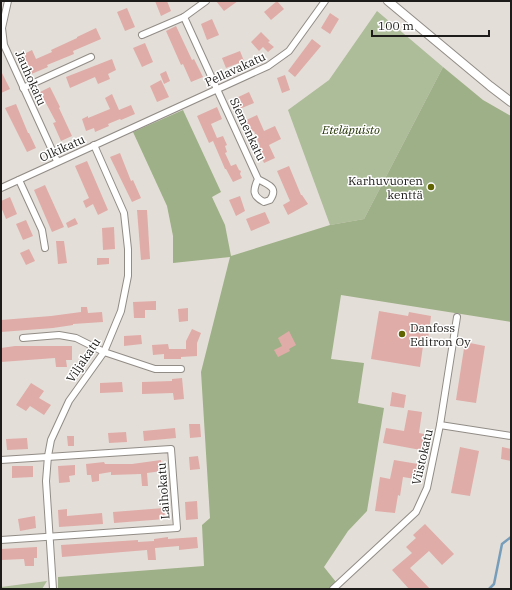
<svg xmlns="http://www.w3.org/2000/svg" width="512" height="590" font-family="'IBM Plex Serif',serif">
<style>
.green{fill:#adbc99}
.forest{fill:#9eb087}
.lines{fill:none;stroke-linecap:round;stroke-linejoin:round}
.stream{stroke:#769dba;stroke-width:2.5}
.building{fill:#dfaca8}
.minor-casing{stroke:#918c86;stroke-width:8}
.tertiary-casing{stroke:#918c86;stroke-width:10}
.minor{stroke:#fff;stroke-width:6}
.tertiary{stroke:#fff;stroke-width:8}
.poi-dot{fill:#616501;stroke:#fff;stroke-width:1.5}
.labels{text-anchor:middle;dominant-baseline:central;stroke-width:3;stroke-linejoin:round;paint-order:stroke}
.street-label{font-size:12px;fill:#1e1c1a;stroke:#fff}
.park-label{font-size:12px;font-style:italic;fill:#243505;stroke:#fff}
.poi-label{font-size:12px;fill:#1e1c1a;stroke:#fff;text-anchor:end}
</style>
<rect width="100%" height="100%" fill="#e4ded8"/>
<g class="green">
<polygon points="377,11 443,67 364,219 330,225 288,110 329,80"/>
<polygon points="47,581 42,589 1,589 1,587"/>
</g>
<polygon class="forest" points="443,67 483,100 511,116 511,322 341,295 331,359 364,363 358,403 384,408 367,511 348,531 324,567 336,582 328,589 58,589 58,577 204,566 202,525 210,518 201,372 230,257 173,263 173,236 167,206 133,132 183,110 221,192 212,197 225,225 231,256 330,225 364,219"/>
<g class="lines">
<polyline class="stream" points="489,589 494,584 502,544 511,537"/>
</g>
<g class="building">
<polygon points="155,1 167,1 171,11 161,16"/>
<polygon points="216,1 238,1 224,11"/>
<polygon points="277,1 284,9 271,20 264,12"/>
<polygon points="127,8 135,27 125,31 117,12"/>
<polygon points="330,13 339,19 330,34 321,28"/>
<polygon points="212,19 219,35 207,40 201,24"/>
<polygon points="176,26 192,60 194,59 203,77 191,82 183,64 181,65 166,31"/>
<polygon points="96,28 101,39 73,51 74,54 47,65 48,67 29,75 20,56 32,50 36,59 52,52 51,50 77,38 77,37"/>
<polygon points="261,32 270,41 268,42 274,47 268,52 263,47 259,51 251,42"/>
<polygon points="312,39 321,46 295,77 288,71"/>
<polygon points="145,43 153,62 142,67 133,48"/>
<polygon points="240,51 244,61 226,68 222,58"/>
<polygon points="112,59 116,70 108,74 110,79 98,84 95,77 70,88 66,77"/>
<polygon points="1,71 10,89 1,93"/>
<polygon points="166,71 170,81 164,84 160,74"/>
<polygon points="285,75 290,90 282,93 277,78"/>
<polygon points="161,80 169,97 157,102 150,86"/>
<polygon points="50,87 60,107 59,108 72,136 61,141 53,123 56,122 40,92"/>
<polygon points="249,92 254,103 237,110 232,100"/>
<polygon points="112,94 119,110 131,105 135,114 121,120 120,119 108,124 109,126 95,132 94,128 86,131 82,119 88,116 88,118 110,109 105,98"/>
<polygon points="16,104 28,133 29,133 36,148 27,152 5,108"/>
<polygon points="217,107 222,119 211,124 217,138 223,136 227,145 225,146 227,152 225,153 231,166 236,164 239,170 241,171 240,174 242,178 233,182 226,169 225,169 213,141 209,143 197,116"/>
<polygon points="257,115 264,131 275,126 281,139 269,145 275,158 264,163 257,148 260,146 254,131 248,134 242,122"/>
<polygon points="120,153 131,181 133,180 141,198 132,202 110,157"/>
<polygon points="87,161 108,210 98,215 93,204 86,208 83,201 89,198 75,166"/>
<polygon points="289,166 301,195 302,195 308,204 288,215 283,205 290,201 277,171"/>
<polygon points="45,185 64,227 52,232 34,190"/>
<polygon points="240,196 245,211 236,216 229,200"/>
<polygon points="10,197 17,214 6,219 1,207 1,201"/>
<polygon points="137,210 147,210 150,259 141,260"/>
<polygon points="265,212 270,223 251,231 246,219"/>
<polygon points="75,218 78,224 68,228 66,223"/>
<polygon points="26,220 33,236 23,240 16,224"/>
<polygon points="114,227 115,249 103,250 102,228"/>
<polygon points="56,241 64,241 67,263 58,264"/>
<polygon points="29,249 35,261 26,265 20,253"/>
<polygon points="97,258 109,258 109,264 97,265"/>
<polygon points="156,301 156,310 145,310 145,318 134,318 133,302"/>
<polygon points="81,307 87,307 88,313 102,312 103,322 73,324 73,325 53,328 1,332 1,320 51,316 81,312"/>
<polygon points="188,308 188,321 179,322 178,309"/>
<polygon points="379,311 408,316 409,312 431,316 427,347 423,346 420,367 371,359"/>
<polygon points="192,329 201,333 197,343 197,356 181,357 181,359 164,359 164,354 153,355 152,345 168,344 169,349 186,349 186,341"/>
<polygon points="289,331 296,345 289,349 290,351 278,357 274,350 282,346 278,338"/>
<polygon points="141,335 142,344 124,346 124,336"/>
<polygon points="465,342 485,346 476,403 456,400"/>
<polygon points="15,346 72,346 72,360 66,360 67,367 56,367 55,358 1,362 1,348"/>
<polygon points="182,378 184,399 174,400 173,393 142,394 142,382 172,381 172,379"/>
<polygon points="122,382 123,392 100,393 100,383"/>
<polygon points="31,383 44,391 39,398 51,405 44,415 30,406 26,411 16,405"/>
<polygon points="392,392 406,395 404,408 390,406"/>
<polygon points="408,410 422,412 419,433 429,435 426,451 383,443 386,428 404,431"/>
<polygon points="189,424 200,424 201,437 190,438"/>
<polygon points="175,428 176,438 144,441 143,431"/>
<polygon points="126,432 127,442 109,443 108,433"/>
<polygon points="67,436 74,436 74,446 68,446"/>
<polygon points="27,438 28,449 7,450 6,439"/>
<polygon points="460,447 479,451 470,496 451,493"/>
<polygon points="502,447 511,449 511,461 501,459"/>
<polygon points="198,456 200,469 190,470 189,457"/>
<polygon points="161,460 162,471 147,473 148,486 142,486 141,474 111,475 111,472 99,474 99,481 92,482 91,475 87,475 86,464 104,462 105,464 132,464"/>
<polygon points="394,460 418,464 415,479 403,477 400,496 398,495 395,513 375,511 380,477 390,479"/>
<polygon points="75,465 75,475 69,476 70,482 59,483 58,466"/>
<polygon points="12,466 33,466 33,477 12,478"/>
<polygon points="197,501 198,519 186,520 185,502"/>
<polygon points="164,508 165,519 114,523 113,512"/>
<polygon points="67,509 67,516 102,513 103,524 59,527 58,510"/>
<polygon points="35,516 36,528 20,531 18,519"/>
<polygon points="425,524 454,554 442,565 429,551 410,568 430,589 409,589 392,570 412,553 406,547 416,538 413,535"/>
<polygon points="168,537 168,539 197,537 198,548 179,550 179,546 155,548 156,560 148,560 147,550 62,557 61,545 138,540 138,542 154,541 154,539"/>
<polygon points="37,547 37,558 34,558 34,566 25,566 24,559 1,560 1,549"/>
</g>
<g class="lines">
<g class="minor-casing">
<g id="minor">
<polyline points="8,1 2,28 4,45 57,161"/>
<path d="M184 17 258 179C268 185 279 187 270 200L264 202C252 196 253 190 258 179"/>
<polyline points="142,35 184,17 206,1"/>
<polyline points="23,88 91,57"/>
<polyline points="19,180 42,230 45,248"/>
<polyline points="1,188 268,66 289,51 325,1"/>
<polyline points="23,338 59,335 76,338 104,352 155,369 181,369"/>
<polyline points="440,425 511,436"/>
<polyline points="1,460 171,449 177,528 1,540"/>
<polyline points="53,589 46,481 48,456 51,440 69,401 104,352 121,311 128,276 128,249 124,213 94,145"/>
<polyline points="333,589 416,512 427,488 440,425 457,317"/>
</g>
</g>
<g class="tertiary-casing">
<polyline id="tertiary" points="388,1 490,86 511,102"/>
</g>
<use href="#minor" class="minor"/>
<use href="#tertiary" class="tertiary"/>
</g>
<g class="poi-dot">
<circle cx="431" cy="187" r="4"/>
<circle cx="402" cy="334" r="4"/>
</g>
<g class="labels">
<g class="street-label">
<text transform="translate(235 69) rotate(-25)">Pellavakatu</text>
<text transform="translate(31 78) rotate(66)">Jauhokatu</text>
<text transform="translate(248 129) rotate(65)">Siemenkatu</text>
<text transform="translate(62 148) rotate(-24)">Olkikatu</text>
<text transform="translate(83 360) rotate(-56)">Viljakatu</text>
<text transform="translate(422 457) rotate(-77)">Viistokatu</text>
<text transform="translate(163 491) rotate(-94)">Laihokatu</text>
</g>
<g class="park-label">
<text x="351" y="129">Eteläpuisto</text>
</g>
<g class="poi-label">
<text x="423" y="180">Karhuvuoren<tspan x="423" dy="14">kenttä</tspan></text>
<text x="410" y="327" text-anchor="start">Danfoss<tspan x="410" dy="14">Editron Oy</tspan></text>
</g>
</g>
<rect width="512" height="590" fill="none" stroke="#1e1c1a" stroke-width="4"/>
<path d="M372 30v6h117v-6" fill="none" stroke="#1e1c1a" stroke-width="2"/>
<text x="378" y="30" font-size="12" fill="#1e1c1a" stroke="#ffffff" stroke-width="3" paint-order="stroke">100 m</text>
</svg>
